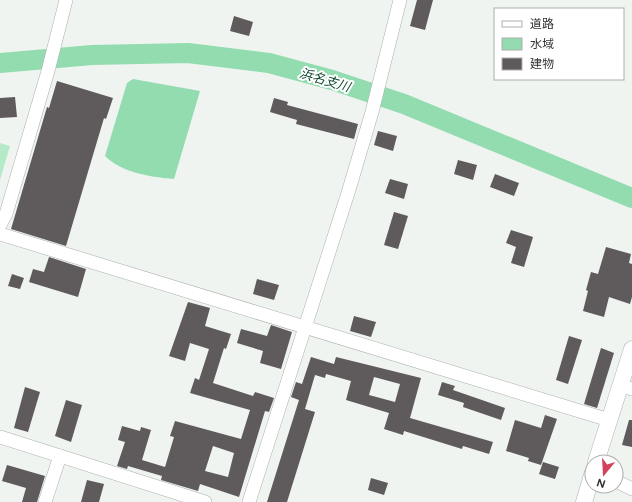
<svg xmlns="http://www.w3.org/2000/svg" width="632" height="502" font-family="Figtree,'Noto Sans JP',sans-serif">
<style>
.green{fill:#b5eac9}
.water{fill:#92dcb0}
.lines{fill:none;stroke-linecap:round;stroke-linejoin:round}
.river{stroke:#92dcb0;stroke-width:20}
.building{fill:#5f5a5b;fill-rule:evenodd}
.minor-casing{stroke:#adb1af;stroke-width:14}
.tertiary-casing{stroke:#adb1af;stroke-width:17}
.minor{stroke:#fff;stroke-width:13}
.tertiary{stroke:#fff;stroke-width:16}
.labels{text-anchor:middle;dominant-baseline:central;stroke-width:4;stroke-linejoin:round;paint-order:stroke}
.water-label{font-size:13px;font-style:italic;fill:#0f482c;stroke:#fff}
</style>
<rect width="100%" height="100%" fill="#eff4f1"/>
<polygon class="green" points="0,143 10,146 0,180"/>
<path class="water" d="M133 79 200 91 174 179C151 177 122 173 105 156L127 83Z"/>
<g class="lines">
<polyline class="river" points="0,63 92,55 188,53 269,63 332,80 404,104 632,198"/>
</g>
<g class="building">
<polygon points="417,0 433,0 425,30 410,26"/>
<polygon points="234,16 253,22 249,36 230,31"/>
<polygon points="57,81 113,98 106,119 104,118 66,246 11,229 47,107 49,108"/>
<polygon points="15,97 17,117 0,118 0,98"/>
<polygon points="274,98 288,102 287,105 358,124 354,139 296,124 297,120 270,112"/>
<polygon points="378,131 397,136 393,151 374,145"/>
<polygon points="458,160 477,165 473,180 454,174"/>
<polygon points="495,174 519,183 514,196 490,187"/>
<polygon points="390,179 408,184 404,199 385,193"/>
<polygon points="394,212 408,216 398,249 384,245"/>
<polygon points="511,230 533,237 524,267 511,263 516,247 506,243"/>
<polygon points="606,247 631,254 629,263 632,264 632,297 630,304 609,297 604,317 583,311 588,291 586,290 591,272 598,274"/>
<polygon points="49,257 86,269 78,297 29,282 33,269 44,272"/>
<polygon points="12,274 24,278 20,289 8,286"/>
<polygon points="257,279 279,285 274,300 253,294"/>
<path d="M188 302 210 308 205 326 231 334 226 349 224 348 213 383 253 396 255 392 274 398 269 412 265 411 239 497 200 484 198 491 161 480 162 476 128 466 127 469 117 466 125 442 118 440 122 426 140 431 141 427 151 430 142 460 165 467 174 437 170 436 175 421 241 439 250 410 190 393 195 378 199 380 209 349 190 343 185 361 169 356ZM213 446 234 453 228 477 205 471Z"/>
<polygon points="354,316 376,322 371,337 350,331"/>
<polygon points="271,325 292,332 281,369 260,363 263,351 237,343 241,329 267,336"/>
<polygon points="569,336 582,340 568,384 556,380"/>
<polygon points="601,348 614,353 597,408 584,404"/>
<path d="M311 357 334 364 336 357 421 378 410 418 493 442 489 454 463 446 462 449 404 431 403 435 384 429 389 413 346 400 351 381 326 374 325 378 315 375 305 409 315 412 287 502H267L299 400 291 397 296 382 302 384ZM374 377 400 384 395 402 369 395Z"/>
<polygon points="442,382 455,386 453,390 505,408 501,420 463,407 464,403 438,395"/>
<polygon points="25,387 40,392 28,432 14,428"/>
<polygon points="66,400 82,405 71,442 55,436"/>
<polygon points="545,415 557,419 541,465 528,461 529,458 506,451 515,420 541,428"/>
<polygon points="629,420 632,420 632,447 622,445"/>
<polygon points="543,462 559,467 555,479 539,474"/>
<polygon points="7,465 45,476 37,502 22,502 26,488 2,481"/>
<polygon points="371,478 388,483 384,495 368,490"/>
<polygon points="87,480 104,484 99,502 81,502"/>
</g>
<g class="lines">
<g class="minor-casing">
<g id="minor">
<polyline points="0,225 6,214 48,71 66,0"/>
<polyline points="0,234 609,420"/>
<polyline points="620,385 632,389"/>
<polyline points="0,437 205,502"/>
<polyline points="616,481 632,489"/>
<polyline points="45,502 60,456"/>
<polyline points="249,502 348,193 372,112 400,0"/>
</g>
</g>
<g class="tertiary-casing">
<g id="tertiary">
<polyline points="596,462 632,349"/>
<polyline points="584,502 592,475"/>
</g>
</g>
<use href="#minor" class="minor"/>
<use href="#tertiary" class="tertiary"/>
</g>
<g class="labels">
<g class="water-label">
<text transform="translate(325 80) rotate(17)">浜名支川</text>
</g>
</g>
<rect x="494" y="8" width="130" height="72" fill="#ffffff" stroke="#adadad"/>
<rect x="502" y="21" width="20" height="6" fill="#ffffff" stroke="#adadad"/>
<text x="530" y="28" font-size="12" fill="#313231">道路</text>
<rect x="502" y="38" width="20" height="12" fill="#92dcb0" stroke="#adadad"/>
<text x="530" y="48" font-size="12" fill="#313231">水域</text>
<rect x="502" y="58" width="20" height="12" fill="#5f5a5b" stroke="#adadad"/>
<text x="530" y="68" font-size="12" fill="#313231">建物</text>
<g transform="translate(604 474) rotate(198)"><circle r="19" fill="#ffffff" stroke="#adadad"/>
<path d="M0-3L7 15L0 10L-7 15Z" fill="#d2425d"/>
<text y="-6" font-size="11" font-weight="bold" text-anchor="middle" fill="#313231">N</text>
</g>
</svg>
